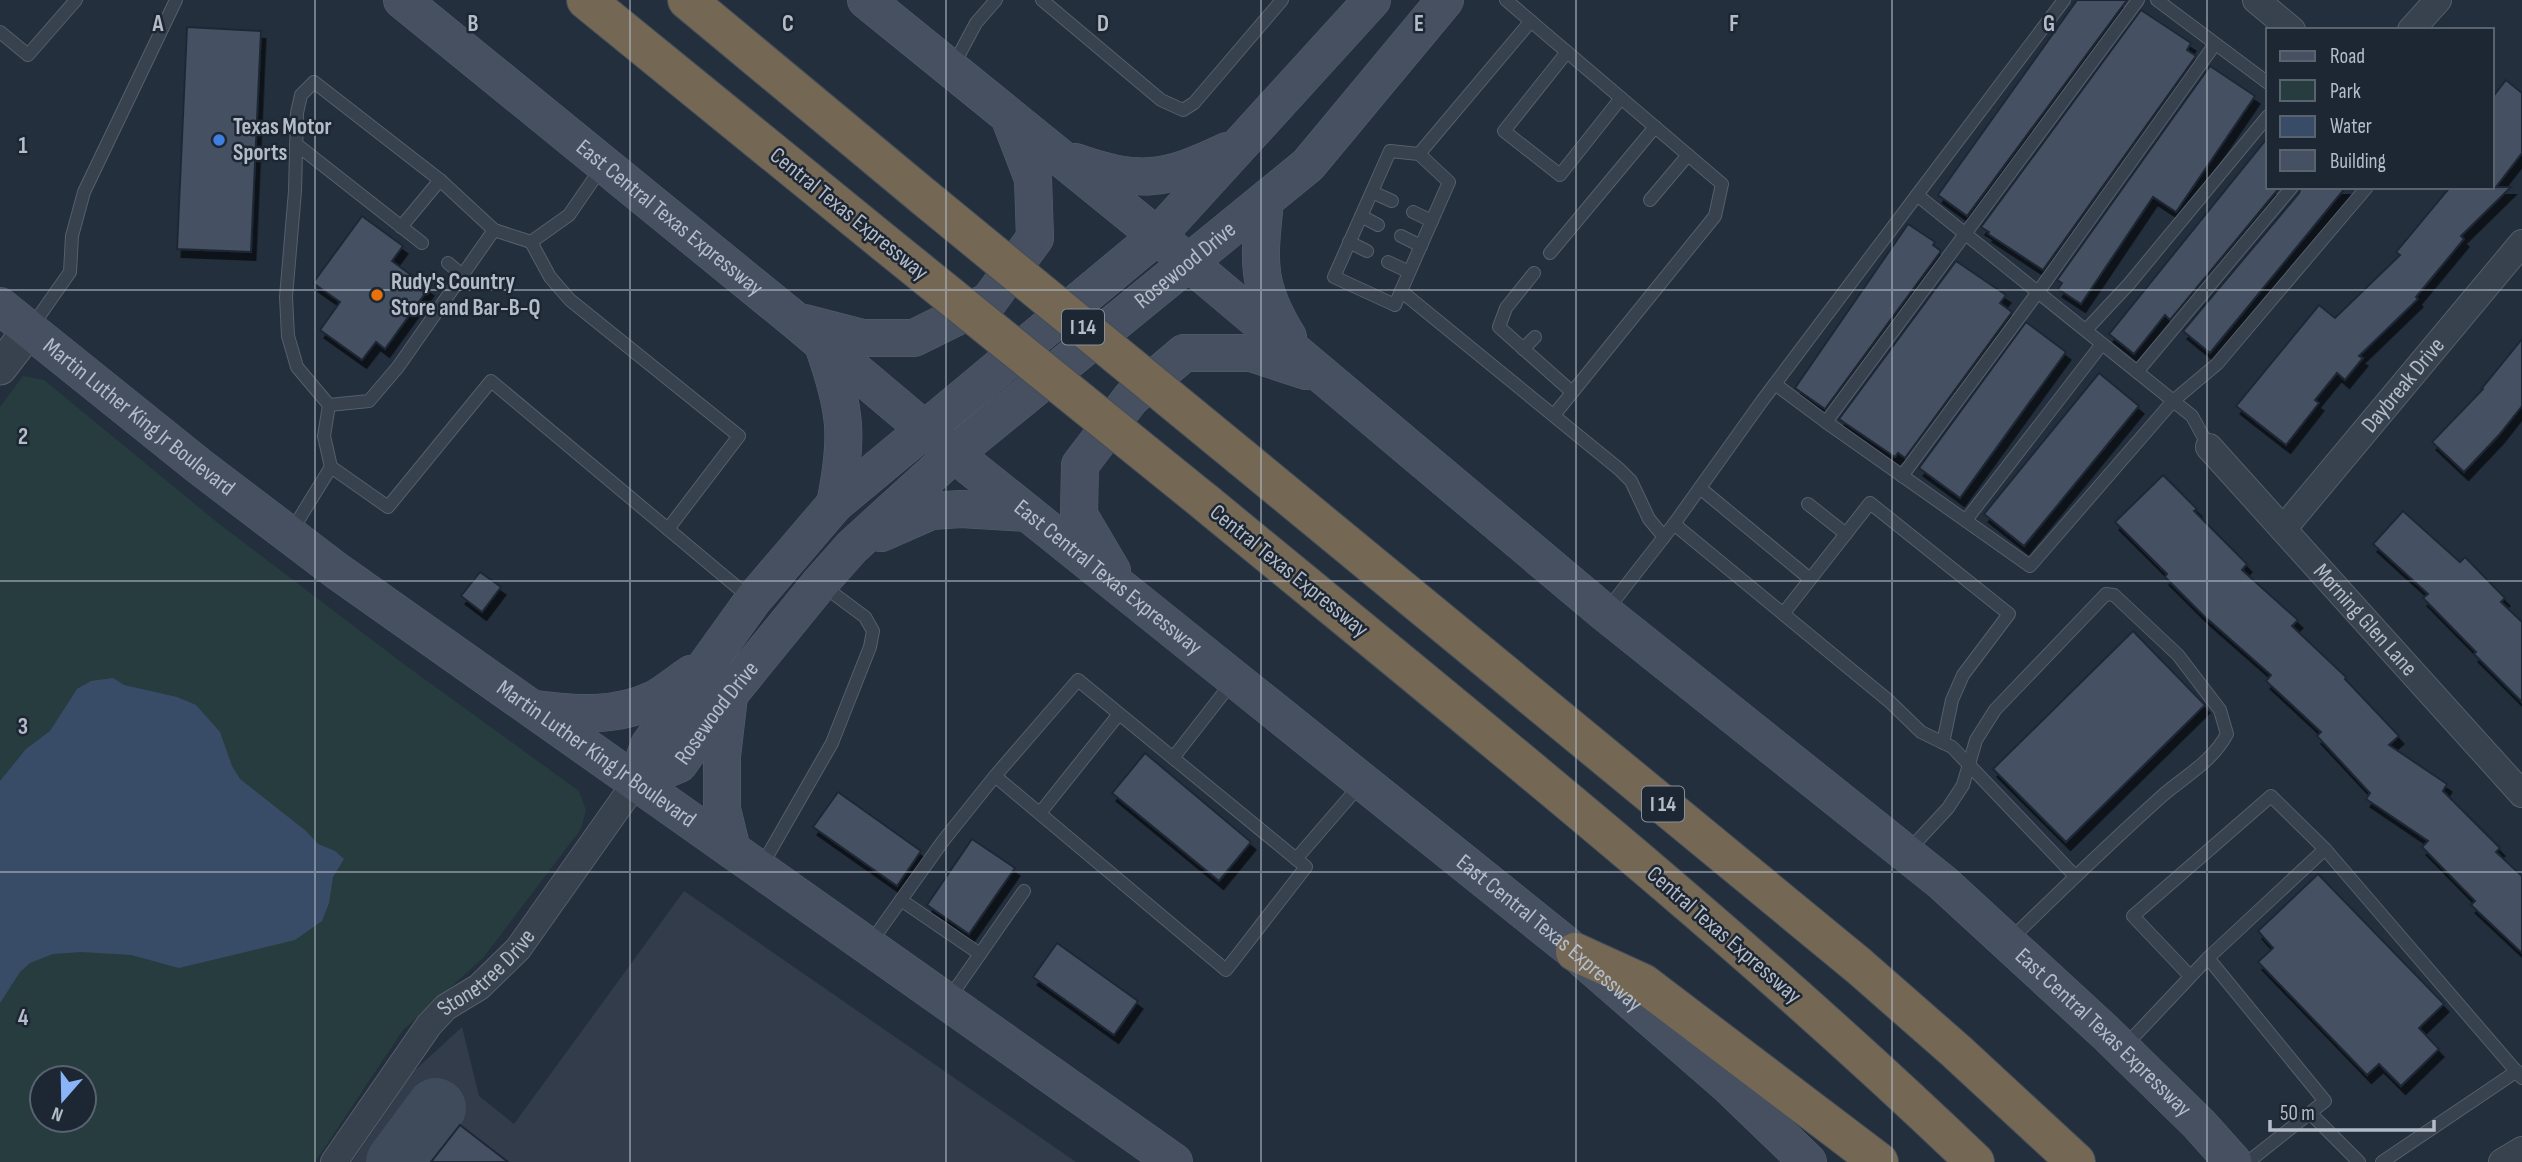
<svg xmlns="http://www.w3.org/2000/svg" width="2522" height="1162" font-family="'Sofia Sans Condensed',sans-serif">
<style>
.airport{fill:#323c4b}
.green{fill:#263c3f;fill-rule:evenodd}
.water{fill:#394c67}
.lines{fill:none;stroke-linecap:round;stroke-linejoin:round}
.taxiway{stroke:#3f4a5a;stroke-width:60}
.building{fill:#455162;stroke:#1f2835;stroke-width:2;filter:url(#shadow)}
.service-casing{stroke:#565f6c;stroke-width:14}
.minor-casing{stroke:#565f6c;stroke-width:28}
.tertiary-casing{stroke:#565f6c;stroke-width:35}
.secondary-casing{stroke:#565f6c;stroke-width:38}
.motorway-casing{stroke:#434c59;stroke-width:40}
.service{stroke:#38414e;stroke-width:12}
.minor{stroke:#38414e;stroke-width:26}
.tertiary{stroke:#38414e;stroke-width:33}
.secondary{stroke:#465061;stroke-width:37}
.motorway{stroke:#746855;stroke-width:38}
.motorway-bridge-casing{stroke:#434c59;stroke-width:40;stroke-linecap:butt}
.motorway-bridge{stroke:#746855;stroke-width:38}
.grid{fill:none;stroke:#b4bcc9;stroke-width:2;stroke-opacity:0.55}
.shop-dot{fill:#3f7fe0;stroke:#1d2633;stroke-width:2.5}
.food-dot{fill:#e8710a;stroke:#1d2633;stroke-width:2.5}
.labels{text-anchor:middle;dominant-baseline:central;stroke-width:5;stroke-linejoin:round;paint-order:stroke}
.shield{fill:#1d2633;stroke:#878f9c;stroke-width:2}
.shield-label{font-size:21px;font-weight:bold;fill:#b4bcc9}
.poi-label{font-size:23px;font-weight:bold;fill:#b4bcc9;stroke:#1d2633;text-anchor:start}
.street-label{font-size:23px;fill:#b4bcc9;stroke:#1d2633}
.grid-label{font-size:23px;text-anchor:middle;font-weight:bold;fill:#b4bcc9;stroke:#1d2633;stroke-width:5;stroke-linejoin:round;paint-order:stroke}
</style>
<defs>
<filter id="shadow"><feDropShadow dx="4.5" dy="8" stdDeviation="0" flood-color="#0009"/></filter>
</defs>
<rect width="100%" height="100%" fill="#242f3e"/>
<polygon class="airport" points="684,891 1076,1162 352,1162 413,1072 462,1027 479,1096 514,1124"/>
<path class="green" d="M23 376 44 380 218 523 405 665 579 791 586 810 581 829 483 958 403 1030 315 1162H0V407ZM42 1078H84V1120H42Z"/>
<polygon class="water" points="113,678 124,685 177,697 196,705 220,732 232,766 240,779 306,831 318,844 335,851 344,859 333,877 329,903 322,921 295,940 179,968 131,955 81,952 53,954 30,963 20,972 0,1003 0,781 26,749 50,731 77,689 91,681"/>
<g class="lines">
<polyline class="taxiway" points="396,1162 436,1108"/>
</g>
<g class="building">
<polygon points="2077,0 2127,0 1967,216 1938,195"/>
<polygon points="2141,10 2191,43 2187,50 2196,56 2043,270 1988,234 1989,232 1981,227"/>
<polygon points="187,27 261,31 251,252 177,249"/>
<polygon points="2210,66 2255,96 2176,212 2153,197 2081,304 2058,289 2062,283 2057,280"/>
<polygon points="2506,80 2522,93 2522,153 2496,187 2511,187 2461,236 2464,239 2416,297 2418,299 2359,356 2363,358 2345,380 2337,373 2315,400 2319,403 2286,445 2236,406 2319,305 2335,318 2400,255 2396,252 2450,187 2492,187 2492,98"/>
<polygon points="2268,137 2268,187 2280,187 2170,320 2165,315 2134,354 2109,334"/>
<polygon points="2301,187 2346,187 2210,353 2183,331 2299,193"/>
<polygon points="362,216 403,246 392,261 429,288 385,349 376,342 362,360 320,330 340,302 313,283"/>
<polygon points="1908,224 1935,242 1933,245 1941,251 1825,409 1795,388"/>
<polygon points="1956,261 2006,295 2000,303 2012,312 1905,458 1898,453 1895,457 1839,419"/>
<polygon points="2026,322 2066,352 1960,498 1919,468"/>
<polygon points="2522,339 2522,406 2499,435 2464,472 2432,442 2483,389 2482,388"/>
<polygon points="2099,373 2139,406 2024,546 1984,514"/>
<polygon points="2163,475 2197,509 2194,511 2247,564 2242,570 2298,620 2292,626 2346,677 2345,679 2399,736 2389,745 2447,784 2443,791 2500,848 2496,852 2522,876 2522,953 2471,905 2475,901 2422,847 2428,841 2366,799 2370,793 2317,736 2321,732 2266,681 2271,675 2204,616 2165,577 2167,574 2115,522"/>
<polygon points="2403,511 2460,562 2465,557 2505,598 2501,602 2522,622 2522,702 2474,654 2476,652 2423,598 2428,594 2373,544"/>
<polygon points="480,572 501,587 482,612 461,596"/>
<polygon points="2133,631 2205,705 2066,842 1993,769"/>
<polygon points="1145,753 1251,842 1219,881 1112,793"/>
<polygon points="838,792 921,851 897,886 813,827"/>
<polygon points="972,839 1015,868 969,934 927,905"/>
<polygon points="2318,874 2444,1004 2419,1028 2439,1049 2401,1086 2379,1064 2367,1075 2258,962 2273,948 2258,931"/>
<polygon points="1057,943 1138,1001 1114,1035 1033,977"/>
<polygon points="460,1125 508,1162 431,1162"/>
</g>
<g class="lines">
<g class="service-casing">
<g id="service">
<polyline points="1042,0 1161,100 1183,110 1194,103 1282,0"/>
<polyline points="1506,0 1722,184 1715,216 1554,415"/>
<polyline points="2157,0 2268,83"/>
<polyline points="1531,21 1419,154 1449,182 1401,291 1619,469 1631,481 1649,519 1664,537"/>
<polyline points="0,32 28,55 76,0"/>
<polyline points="1567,52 1504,131 1560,175 1621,98"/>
<polyline points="953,66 976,23 996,0"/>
<polyline points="296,144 422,243"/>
<polyline points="1372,192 1392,201"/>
<polyline points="1917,195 2064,0"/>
<polyline points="1650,200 1688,155"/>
<polyline points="1413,212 1432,221"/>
<polyline points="1361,216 1378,225"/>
<polyline points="401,227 440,180"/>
<polyline points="1401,236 1421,246"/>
<polyline points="531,242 550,277 570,300 739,436 668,529"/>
<polyline points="1349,242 1367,251"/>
<polyline points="1550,253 1655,127"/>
<polyline points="1388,262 1409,272"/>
<polyline points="448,263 462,275"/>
<polyline points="1534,273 1506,308 1499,327 1572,392"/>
<polyline points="1401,291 1395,305 1334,277 1390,151 1419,154"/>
<polyline points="30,329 70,272 72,236 84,192 176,0"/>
<polyline points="2086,330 2129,284 2268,116"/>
<polyline points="1523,349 1535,337"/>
<polyline points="2137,372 2292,187"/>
<polyline points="1775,384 1826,422 2138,0"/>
<polyline points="329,405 297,367 288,336 286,297 295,191 297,113 301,95 314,82 440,180 494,230"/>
<polyline points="1826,422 2030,566 2173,401 2217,364 2367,187"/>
<polyline points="331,467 388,507 491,381 749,597"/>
<polyline points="1902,476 2038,292 2215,44"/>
<polyline points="1700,488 1810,579"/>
<polyline points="1808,504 1846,534"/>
<polyline points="1966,520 2102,344"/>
<polyline points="1674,524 1889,701 1921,732 1952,747 2075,876"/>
<polyline points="291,532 331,467 324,436 329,405 369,401 398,367 494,230 531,242 569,215 602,167"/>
<polyline points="1607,610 1674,524 1762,401 1917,195 2192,416 2209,447"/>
<polyline points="1783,614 1870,503 2009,614 1963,675 1952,700 1943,743"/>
<polyline points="1173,758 1233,681"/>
<polyline points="1040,813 1119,714"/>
<path d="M1909 850 1948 808 1963 785 1976 740 1995 710 2106 594 2114 595 2178 655 2220 710 2227 734C2212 762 2185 776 2162 796 2110 843 2060 891 2010 940"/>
<polyline points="1296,859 1360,785"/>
<polyline points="761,867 832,743 870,647 873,631 865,617 822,585"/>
<polyline points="901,900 980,954"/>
<polyline points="871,942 943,841 995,776 1078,680 1306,867 1226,970 995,776"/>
<polyline points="2208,958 2325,849 2522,1078"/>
<polyline points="2190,976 2133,916 2271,796 2325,849"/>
<polyline points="948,1000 1024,891"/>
<polyline points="2125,1046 2208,958 2325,1101 2248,1162"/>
<polyline points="2310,1113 2359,1162"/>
<polyline points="2382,1162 2517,1071"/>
</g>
</g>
<g class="minor-casing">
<g id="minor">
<polyline points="2256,0 2292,30"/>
<polyline points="2411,30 2438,0"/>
<path id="s1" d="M2209 447 2522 794"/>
<path id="s2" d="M2284 528 2522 243"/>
<path id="s3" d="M334 1162 429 1025 446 1007 479 987 518 949 636 782"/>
<polyline points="2502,1162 2522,1150"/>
</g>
</g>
<g class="tertiary-casing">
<polyline id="tertiary" points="0,368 30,329"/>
</g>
<g class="secondary-casing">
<g id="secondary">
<path id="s4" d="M402 0 796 321 954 454 1575 952 1729 1086 1808 1162"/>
<path id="s5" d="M866 0 1157 236 1605 613 1943 883 2105 1032 2199 1124 2233 1162"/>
<path d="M1075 162C1140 185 1166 180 1227 151"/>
<path d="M1265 201C1259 261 1255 284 1288 337"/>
<path id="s6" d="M0 306 199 466 337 571 1174 1162"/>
<polyline points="804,323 862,338 914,338 989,301 1035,238 1033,179 1010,119"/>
<path d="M823 345C846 410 849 436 835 504"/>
<polyline points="881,533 931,511 961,509 1028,513"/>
<polyline points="1112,571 1079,515 1080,465 1131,398 1184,353 1251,353 1306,371"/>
<polyline points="729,696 722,756 722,809 732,850"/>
<path d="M536 709C577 714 615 718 655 699 667 692 679 682 691 674"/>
<path id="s7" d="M636 782 679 764 715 712 820 583 852 547 954 454 1308 165 1445 0"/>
<polyline points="636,782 649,745 753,600 835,504 1157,236 1372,0"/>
</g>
</g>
<g class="motorway-casing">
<g id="motorway">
<polyline points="586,0 887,245"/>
<polyline points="687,0 924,197"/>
<polyline points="1241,457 1859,966 1956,1051 2076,1162"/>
<path d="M1205 502C1466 717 1731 928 1975 1162"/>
<polyline points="1575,952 1643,983 1879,1162"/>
</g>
</g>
<use href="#service" class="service"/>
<use href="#minor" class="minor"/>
<use href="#tertiary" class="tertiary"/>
<use href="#secondary" class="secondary"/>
<use href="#motorway" class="motorway"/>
<g class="motorway-bridge-casing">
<g id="motorway-bridge">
<polyline points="924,197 1241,457"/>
<polyline points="887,245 1205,502"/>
</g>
</g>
<use href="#motorway-bridge" class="motorway-bridge"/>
</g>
<path class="grid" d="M315 0V1162M630 0V1162M946 0V1162M1261 0V1162M1576 0V1162M1892 0V1162M2207 0V1162M0 290H2522M0 581H2522M0 872H2522"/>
<circle class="shop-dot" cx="219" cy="140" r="7"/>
<circle class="food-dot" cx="377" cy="295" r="7"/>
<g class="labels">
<g class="shield">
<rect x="1062" y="309.5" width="42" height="35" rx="5"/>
<rect x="1642" y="786.5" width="42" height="35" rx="5"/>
</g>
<g class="shield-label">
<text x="1083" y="327">I 14</text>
<text x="1663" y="804">I 14</text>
</g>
<g class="poi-label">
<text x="233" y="127">Texas Motor<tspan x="233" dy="26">Sports</tspan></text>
<text x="391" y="282">Rudy's Country<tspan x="391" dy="26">Store and Bar-B-Q</tspan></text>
</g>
<g class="street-label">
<text transform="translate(849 214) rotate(39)">Central Texas Expressway</text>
<text stroke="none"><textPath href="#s4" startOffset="345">East Central Texas Expressway</textPath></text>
<text stroke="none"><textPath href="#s7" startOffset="761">Rosewood Drive</textPath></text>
<text stroke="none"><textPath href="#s2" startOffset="186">Daybreak Drive</textPath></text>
<text stroke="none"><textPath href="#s6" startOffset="178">Martin Luther King Jr Boulevard</textPath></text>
<text transform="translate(1289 571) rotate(39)">Central Texas Expressway</text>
<text stroke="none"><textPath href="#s4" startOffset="912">East Central Texas Expressway</textPath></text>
<text stroke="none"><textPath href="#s1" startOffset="233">Morning Glen Lane</textPath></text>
<text stroke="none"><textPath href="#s7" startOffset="110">Rosewood Drive</textPath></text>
<text stroke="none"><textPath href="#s6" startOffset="746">Martin Luther King Jr Boulevard</textPath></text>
<text stroke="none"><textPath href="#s4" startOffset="1479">East Central Texas Expressway</textPath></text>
<text transform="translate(1724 935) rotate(41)">Central Texas Expressway</text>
<text stroke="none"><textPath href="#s3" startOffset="245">Stonetree Drive</textPath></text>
<text stroke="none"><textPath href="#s5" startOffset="1612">East Central Texas Expressway</textPath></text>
</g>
</g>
<g class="grid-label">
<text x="158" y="31">A</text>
<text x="473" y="31">B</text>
<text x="788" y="31">C</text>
<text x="1103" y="31">D</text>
<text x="1419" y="31">E</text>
<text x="1734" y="31">F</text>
<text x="2049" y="31">G</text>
<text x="23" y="153">1</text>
<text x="23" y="444">2</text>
<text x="23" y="734">3</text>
<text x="23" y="1025">4</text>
</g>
<rect x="2266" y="28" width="228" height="161" fill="#1d2633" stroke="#59626f" stroke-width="2"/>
<rect x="2280" y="51" width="35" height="10" fill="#465061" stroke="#59626f" stroke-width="2"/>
<text x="2330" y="63" font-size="21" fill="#b4bcc9">Road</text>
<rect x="2280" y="80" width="35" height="21" fill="#263c3f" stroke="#59626f" stroke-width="2"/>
<text x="2330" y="98" font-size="21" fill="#b4bcc9">Park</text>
<rect x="2280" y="116" width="35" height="21" fill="#394c67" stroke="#59626f" stroke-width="2"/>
<text x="2330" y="133" font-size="21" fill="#b4bcc9">Water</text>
<rect x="2280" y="150" width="35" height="21" fill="#455162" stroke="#59626f" stroke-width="2"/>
<text x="2330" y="168" font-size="21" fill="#b4bcc9">Building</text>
<g transform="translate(63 1099) rotate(200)"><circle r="33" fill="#1d2633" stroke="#59626f" stroke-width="2"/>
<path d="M0-5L12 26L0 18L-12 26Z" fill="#8ab4f8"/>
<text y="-10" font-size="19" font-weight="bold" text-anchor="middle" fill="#b4bcc9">N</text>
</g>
<path d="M2270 1120v10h164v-10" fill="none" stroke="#b4bcc9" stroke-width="3.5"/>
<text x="2280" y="1120" font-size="21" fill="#b4bcc9" stroke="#1d2633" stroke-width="5" paint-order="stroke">50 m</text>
</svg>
